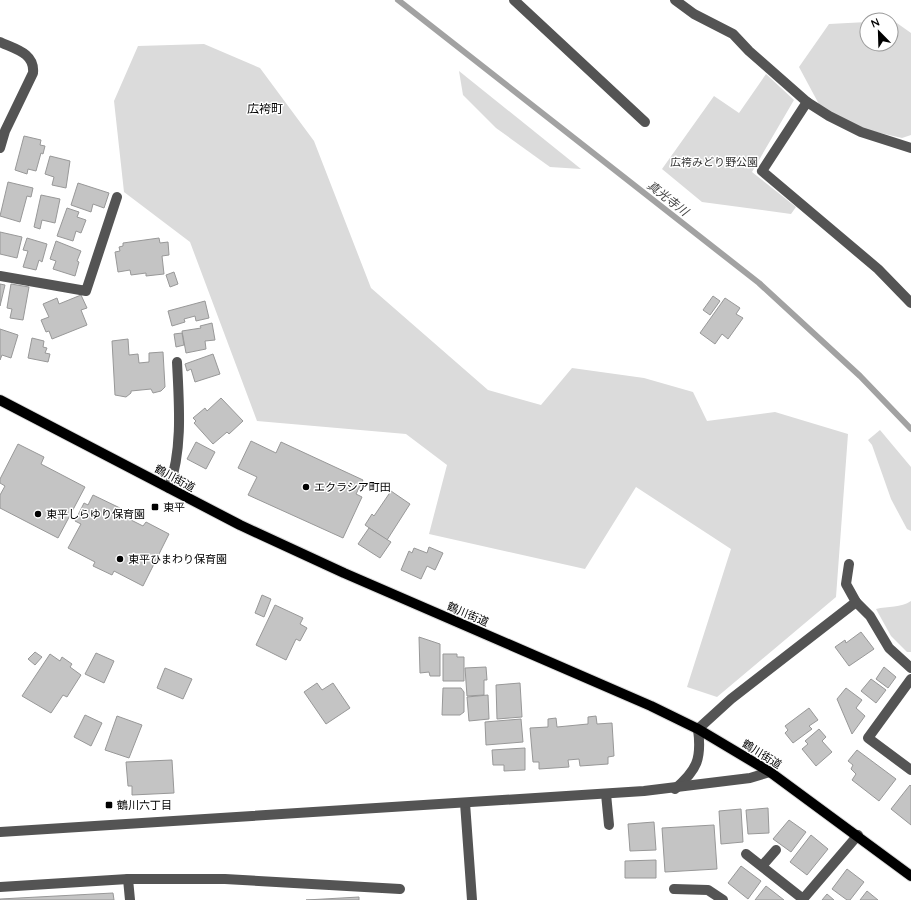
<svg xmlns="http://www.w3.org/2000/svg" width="911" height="900" font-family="Quicksand,'Noto Sans JP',sans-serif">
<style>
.green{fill:#dbdbdb}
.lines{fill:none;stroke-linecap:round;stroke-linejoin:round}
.stream{stroke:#a2a2a2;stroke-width:6}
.building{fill:#c4c4c4;stroke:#989898}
.major-casing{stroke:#dbdbdb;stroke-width:12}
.minor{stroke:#545454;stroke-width:10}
.major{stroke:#000;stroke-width:10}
.poi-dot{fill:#000;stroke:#fff;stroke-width:1.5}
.labels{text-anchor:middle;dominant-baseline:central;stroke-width:3;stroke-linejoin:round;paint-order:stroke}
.park-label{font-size:11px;fill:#323232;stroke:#fff}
.street-label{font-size:11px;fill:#000;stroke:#fff}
.poi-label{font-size:11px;fill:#000;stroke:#fff;text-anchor:start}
.neighbourhood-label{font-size:12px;fill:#000;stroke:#fff}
.water-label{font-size:12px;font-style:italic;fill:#434343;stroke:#fff}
</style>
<rect width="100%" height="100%" fill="#fff"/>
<g class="green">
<polygon points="891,21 894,21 911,33 911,135 902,138 828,121 799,67 829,24 867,22 867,44 891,44"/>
<polygon points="204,44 260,68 314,141 371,288 488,390 541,405 572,368 644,378 693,392 707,421 775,412 848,434 836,597 717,697 687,687 731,549 636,487 585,569 429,534 447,465 406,434 257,421 190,242 124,192 114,101 138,46"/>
<polygon points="459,71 581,169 550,167 496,128 463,95"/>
<polygon points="766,74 794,100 752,172 796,207 791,214 702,202 662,169 714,96 739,113"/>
<polygon points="880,430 911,467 911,531 907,529 891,499 872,445 868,440"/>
<path d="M911 601V652H907L891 636 876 609C888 606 901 608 911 601Z"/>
</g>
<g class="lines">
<polyline class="stream" points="398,0 759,283 860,376 911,429"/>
</g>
<g class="building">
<polygon points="24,136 41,140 40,145 45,146 43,154 41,153 36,171 28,169 27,174 15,170"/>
<polygon points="50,156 70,161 66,188 52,185 54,177 45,174"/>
<polygon points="8,182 33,188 31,197 27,196 20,222 0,216"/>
<polygon points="78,183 109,193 104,208 93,204 91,212 71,205"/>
<polygon points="41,195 60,199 55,223 42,220 40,229 34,227"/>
<polygon points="67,208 79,212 77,217 86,220 81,233 76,231 73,241 57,236"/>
<polygon points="0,232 22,237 17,258 0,254"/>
<polygon points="27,238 47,244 42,262 39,260 36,270 23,267 28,251 23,250"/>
<polygon points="159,238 160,243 168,242 169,255 162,256 164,274 146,276 146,273 131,275 130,270 118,272 115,252 120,251 119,247 123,246 123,243"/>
<polygon points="56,241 81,251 77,261 79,262 75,276 53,269 56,261 50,259"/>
<polygon points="174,272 178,284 170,287 166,275"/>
<polygon points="0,284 5,285 0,306"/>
<polygon points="11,284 29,287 23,320 10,318 12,309 7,308"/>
<polygon points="81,295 87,308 81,310 87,325 52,339 49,331 46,332 41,320 49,317 43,304 57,298 59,304"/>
<polygon points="713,296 720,301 710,315 703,310"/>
<polygon points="725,298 740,308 736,314 743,318 728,339 722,334 715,344 700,333"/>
<polygon points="205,301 209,318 196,321 195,316 184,319 185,322 172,326 168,311"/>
<polygon points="212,323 215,340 205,341 206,349 186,353 182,331 201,328 200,326"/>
<polygon points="0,329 18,335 11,358 2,355 0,360"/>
<polygon points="182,333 184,345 176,347 174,334"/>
<polygon points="32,338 44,341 43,347 47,348 45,353 50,354 48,362 28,358"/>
<polygon points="128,339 129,355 138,354 139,363 149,362 149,353 163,352 165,387 161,391 153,393 151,389 131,391 131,393 126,397 115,395 112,341"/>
<polygon points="213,354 220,374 195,382 191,369 187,371 185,364"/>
<polygon points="221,398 243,421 229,434 227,432 213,444 194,423 196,421 193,418 205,408 207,411"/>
<polygon points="251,441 276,453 281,442 363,480 356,494 362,497 343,538 248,495 257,477 238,468"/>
<polygon points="196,442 215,452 206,469 187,459"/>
<polygon points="18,444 44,457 41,464 85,487 58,538 0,508 0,495 5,486 0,483 0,479"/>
<polygon points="391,491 410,504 387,540 365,525 372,514 374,516"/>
<polygon points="93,495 120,508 117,513 143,526 146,522 169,534 143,586 114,571 112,575 93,566 95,562 68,548 81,524 75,521 84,503 88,505"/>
<polygon points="369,528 391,542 380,558 358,544"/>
<polygon points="429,547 443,553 435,570 427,566 421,579 401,570 409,551 412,553 414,548 427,553"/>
<polygon points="262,595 271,599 264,617 255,613"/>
<polygon points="275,605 303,618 300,624 307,628 300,641 296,639 286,660 256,645"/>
<polygon points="861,632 874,649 849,666 835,647 845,640 846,643"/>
<polygon points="419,637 440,644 440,676 430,676 429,672 420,673"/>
<polygon points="35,652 42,657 35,665 28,659"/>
<polygon points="96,653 114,661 104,683 85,674"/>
<polygon points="50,654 60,661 62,657 72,664 70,667 81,675 67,697 63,695 51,713 22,696"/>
<polygon points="443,654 457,654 457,657 464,657 464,681 443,681"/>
<polygon points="486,667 487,680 484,680 484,695 467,696 465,668"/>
<polygon points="884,667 896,677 888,688 876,679"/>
<polygon points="165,668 192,679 183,699 157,688"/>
<polygon points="871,679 886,690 876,703 861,691"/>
<polygon points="317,683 322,690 333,683 350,708 326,724 304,692"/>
<polygon points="520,683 522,717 497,719 496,685"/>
<polygon points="443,688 461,688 464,692 464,712 460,715 442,715"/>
<polygon points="846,688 862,700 856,708 865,716 852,734 837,699"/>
<polygon points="488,695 489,719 469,721 467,697"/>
<polygon points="809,708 818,720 809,726 812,729 793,743 785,733 788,730 785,726"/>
<polygon points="85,715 102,723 91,746 74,737"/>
<polygon points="117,716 142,725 129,758 105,750"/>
<polygon points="596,716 597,724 612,723 614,756 608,757 608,764 580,766 579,759 568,760 569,767 539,769 539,762 533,762 530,728 548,727 548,719 556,718 557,727 588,724 588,717"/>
<polygon points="521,719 523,742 486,745 485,722"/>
<polygon points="819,729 826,737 822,741 832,752 816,766 802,749 808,744 805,741"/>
<polygon points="525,748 525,770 504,771 504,765 493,765 492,750"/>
<polygon points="857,750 896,779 879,801 852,780 856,774 851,769 853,765 848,761"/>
<polygon points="172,760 174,793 132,795 132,786 128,786 126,762"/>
<polygon points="910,785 911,786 911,825 891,809"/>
<polygon points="768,808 769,833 748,834 746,810"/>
<polygon points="741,809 743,842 721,844 719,811"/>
<polygon points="789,820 806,832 791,852 773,839"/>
<polygon points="654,822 656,850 630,851 628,824"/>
<polygon points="714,825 717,869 665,872 662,828"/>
<polygon points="811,835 828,849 807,875 790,862"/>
<polygon points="656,860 656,878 625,878 625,861"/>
<polygon points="741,866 761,881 748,899 728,883"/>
<polygon points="847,869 864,882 850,900 847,900 832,889"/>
<polygon points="766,886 784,900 755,900"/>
<polygon points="867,891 878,900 860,900"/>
<polygon points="113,893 114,900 0,900 0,899"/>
<polygon points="827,894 834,900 822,900"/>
<polygon points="359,897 359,900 306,900"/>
</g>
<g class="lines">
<g class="major-casing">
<polyline id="major" points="0,400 240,525 344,573 651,706 698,729 770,772 911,876"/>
</g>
<g class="minor">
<polyline points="514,0 645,122"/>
<polyline points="675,0 694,14 733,34 749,51 807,102 829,116 861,132 911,148"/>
<path d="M0 42C15 49 35 53 33 73L5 131 0 148"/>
<polyline points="807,102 762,171 878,269 911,303"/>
<polyline points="0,276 86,291 117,197"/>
<path d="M169 488C183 449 179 403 177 362"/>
<polyline points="856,602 870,616 889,648 911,668"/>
<polyline points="911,679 868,738 911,770"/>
<path d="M675 789C697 770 702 759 698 729L731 699 856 602 846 584 849 564"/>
<polyline points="606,794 609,825"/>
<polyline points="465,803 472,900"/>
<polyline points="0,832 644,791 750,778 770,772"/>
<polyline points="746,854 803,899 858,835"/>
<polyline points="762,866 776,850"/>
<polyline points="128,879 130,900"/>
<polyline points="0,887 128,879 225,879 400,889"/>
<polyline points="674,889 708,890 723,900"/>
</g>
<use href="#major" class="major"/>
</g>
<g class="poi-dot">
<circle cx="306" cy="487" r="4"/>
<rect x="151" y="503" width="8" height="8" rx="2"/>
<circle cx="38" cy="514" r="4"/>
<circle cx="120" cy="559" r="4"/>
<rect x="105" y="801" width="8" height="8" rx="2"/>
</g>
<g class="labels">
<g class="park-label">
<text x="714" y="162">広袴みどり野公園</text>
</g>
<g class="street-label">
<text transform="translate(175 478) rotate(28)">鶴川街道</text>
<text transform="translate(468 614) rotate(23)">鶴川街道</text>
<text transform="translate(762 754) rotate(32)">鶴川街道</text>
</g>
<g class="poi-label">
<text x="314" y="487">エクラシア町田</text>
<text x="163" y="507">東平</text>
<text x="46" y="514">東平しらゆり保育園</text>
<text x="128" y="559">東平ひまわり保育園</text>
<text x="117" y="805">鶴川六丁目</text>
</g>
<g class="neighbourhood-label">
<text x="265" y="108">広袴町</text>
</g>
<g class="water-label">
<text transform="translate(668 198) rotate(38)">真光寺川</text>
</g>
</g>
<g transform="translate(879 32) rotate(337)"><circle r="19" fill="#ffffff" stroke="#999999"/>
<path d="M0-3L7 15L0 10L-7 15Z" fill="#000000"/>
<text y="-6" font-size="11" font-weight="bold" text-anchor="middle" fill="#000000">N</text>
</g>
</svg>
